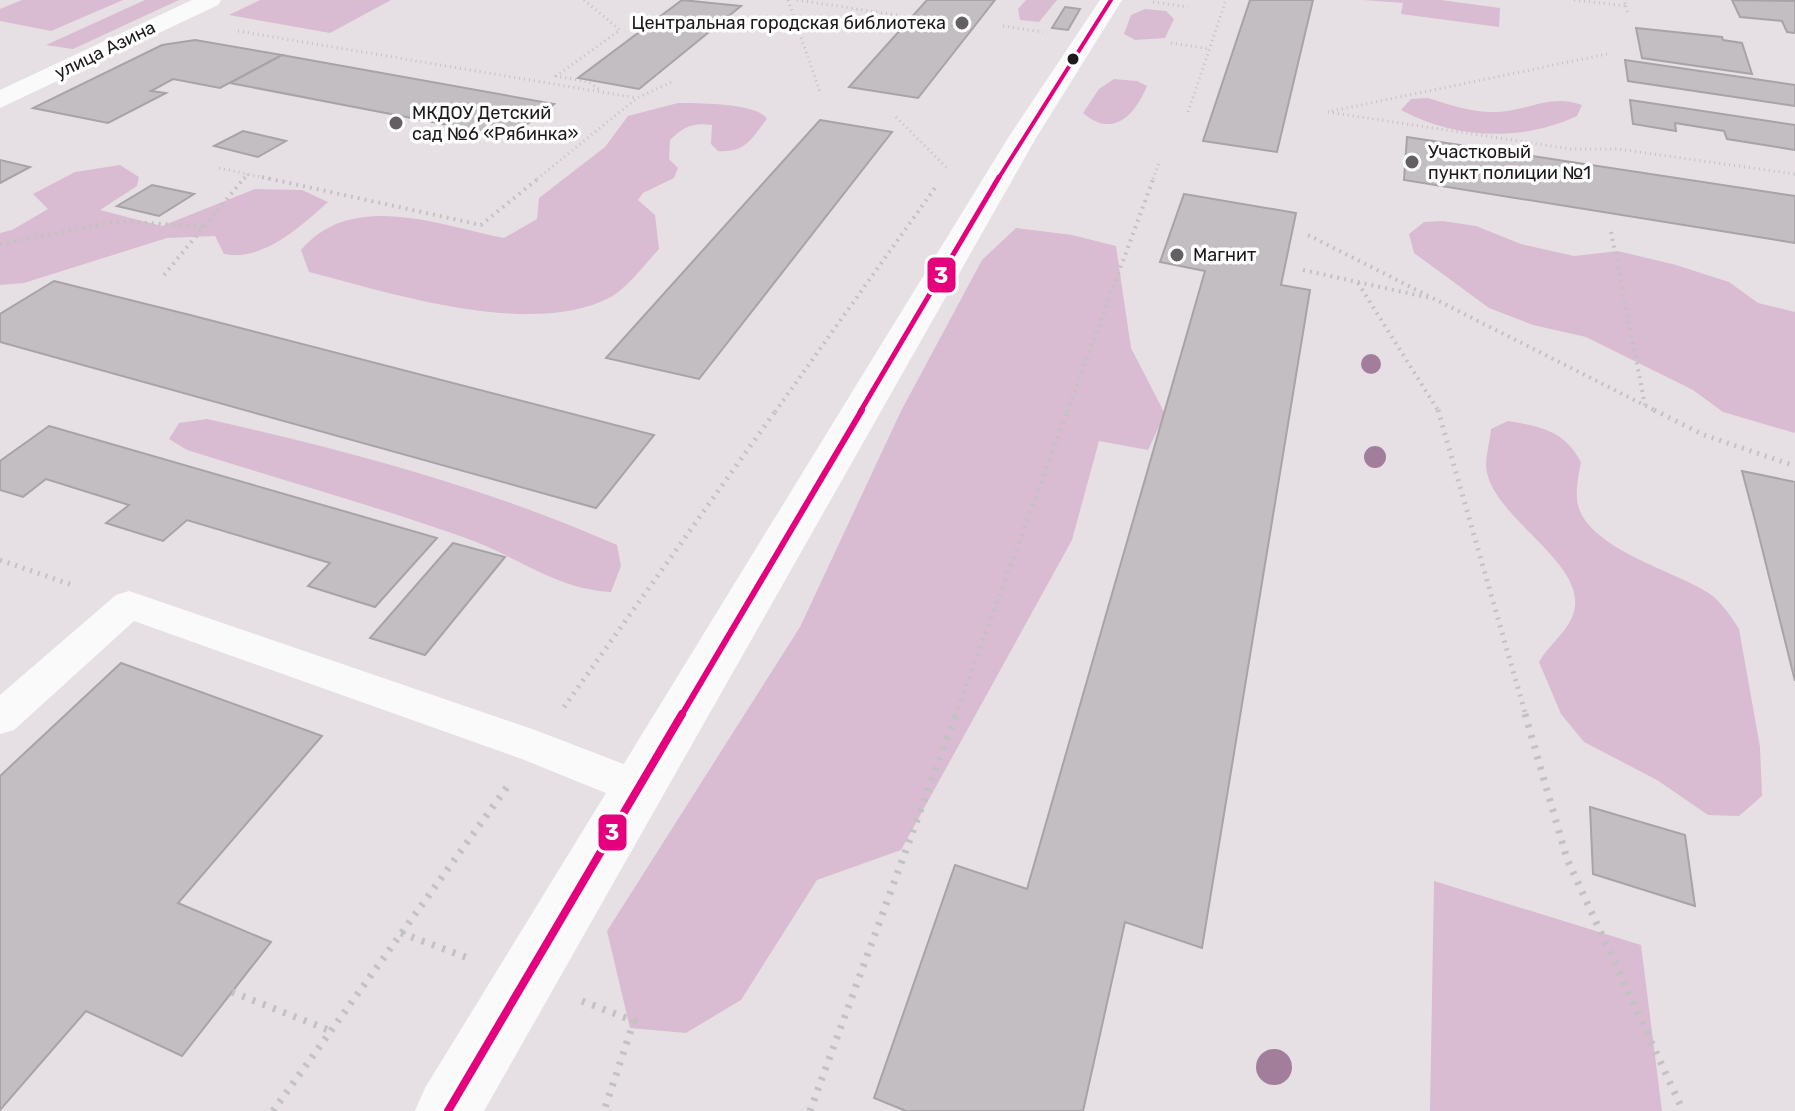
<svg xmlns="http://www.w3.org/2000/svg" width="1795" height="1111" font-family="Rubik,sans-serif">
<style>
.green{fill:#d9bcd1}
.building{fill:#c2bec1;stroke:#a8a3a6;stroke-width:2}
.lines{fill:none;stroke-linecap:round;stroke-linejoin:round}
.path-far3{stroke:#c3c2c2;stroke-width:3;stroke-dasharray:1 4;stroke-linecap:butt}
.path-far2{stroke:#c3c2c2;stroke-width:4;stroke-dasharray:2 5;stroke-linecap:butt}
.path-far1{stroke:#c3c2c2;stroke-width:5;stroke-dasharray:2 6;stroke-linecap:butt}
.path{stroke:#c3c2c2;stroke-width:7;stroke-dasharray:3 8;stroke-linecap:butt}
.lane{fill:#fbfafb;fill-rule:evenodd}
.street{fill:#fbfafb;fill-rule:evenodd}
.bus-1-far3-casing{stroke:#fff;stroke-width:8}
.bus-1-far2-casing{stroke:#fff;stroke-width:10}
.bus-1-far1-casing{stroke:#fff;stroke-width:12}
.bus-1-casing{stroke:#fff;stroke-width:14}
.bus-1-far3{stroke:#e5007d;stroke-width:4}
.bus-1-far2{stroke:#e5007d;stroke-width:5}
.bus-1-far1{stroke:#e5007d;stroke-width:6}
.bus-1{stroke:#e5007d;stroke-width:8}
.tree{fill:#a27e9a}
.poi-dot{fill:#635f62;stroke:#fff;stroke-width:3}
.bus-dot{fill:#1d191c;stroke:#fff;stroke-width:3}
.labels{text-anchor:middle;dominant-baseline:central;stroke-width:7;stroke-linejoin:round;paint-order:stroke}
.far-poi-label{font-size:18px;fill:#1d191c;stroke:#fff;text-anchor:start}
.far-street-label{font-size:18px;fill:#1d191c;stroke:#fff}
.line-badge{stroke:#fff;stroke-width:3}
.badge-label{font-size:22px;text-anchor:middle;font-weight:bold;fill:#fff}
</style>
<rect width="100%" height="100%" fill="#e6e0e4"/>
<g class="green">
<polygon points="22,0 123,0 51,31 0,21 0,9"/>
<polygon points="145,0 179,0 73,49 46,45"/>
<polygon points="260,0 391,0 330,33 229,15"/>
<polygon points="1026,0 1057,0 1039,22 1020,20 1018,9"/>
<polygon points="1363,0 1441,0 1500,8 1499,27 1401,14 1403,3"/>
<polygon points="1145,9 1166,11 1174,19 1165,38 1135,40 1124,34 1131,15"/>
<path d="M1114 79 1137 81 1147 86C1135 115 1113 139 1083 113L1099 89Z"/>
<path d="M1428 98C1450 105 1473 113 1496 112 1527 111 1552 93 1582 105L1577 116C1522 142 1454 139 1401 110L1411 99Z"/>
<path d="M678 103C696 103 759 103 767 119 752 137 747 153 718 151L711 144 712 125C694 122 682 127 670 140L669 159 678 168 674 178 643 193 638 200 655 215 659 249C645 264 628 287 611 297 531 339 391 293 309 272L301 250C352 190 438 225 504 238L537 219 539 198 605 147 628 116Z"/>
<path d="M120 165 139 177 137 186 100 210 162 226 255 189 302 190 328 202C301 226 263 262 224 254L215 236 167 238 24 283 0 285V233L12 230 48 209 33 194 75 172Z"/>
<polygon points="1443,221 1476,226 1521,244 1574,256 1618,251 1676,265 1729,282 1758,303 1795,312 1795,433 1723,412 1693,390 1586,337 1533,325 1489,308 1414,253 1409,234 1424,222"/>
<polygon points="1016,228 1072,235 1116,246 1131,348 1165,414 1148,450 1099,441 1072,540 901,850 817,880 741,1000 686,1033 630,1028 607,931 800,627 901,411 982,260"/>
<path d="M207 419C347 450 485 487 617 545L621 566 611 592C554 589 514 554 463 537 372 505 279 479 187 450L169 439 179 423Z"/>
<path d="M1508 421C1540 426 1565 431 1581 462 1579 473 1576 487 1577 499 1581 547 1675 571 1707 592 1721 601 1730 615 1739 629L1760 747 1762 796 1739 816 1708 815 1657 780 1584 742 1561 714 1539 662C1549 644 1573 628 1575 606 1580 558 1489 515 1486 466 1486 454 1490 441 1491 429Z"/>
<polygon points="1434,881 1641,945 1662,1111 1430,1111"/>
</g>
<g class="building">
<polygon points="682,0 741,6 639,89 578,78"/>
<polygon points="995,0 918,98 849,87 927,0"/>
<polygon points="1250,0 1313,0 1277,152 1203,141"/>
<polygon points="1732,0 1795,1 1795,33 1787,32 1782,21 1740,17"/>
<polygon points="1065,7 1080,9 1068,30 1052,28"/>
<polygon points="1636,28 1722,37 1723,40 1742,43 1752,74 1642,58"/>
<polygon points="195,40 282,55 220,88 173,79 151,91 166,93 108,123 33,108 162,45"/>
<polygon points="282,55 287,56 554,104 510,137 230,83"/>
<polygon points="1625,60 1795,85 1795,106 1628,81"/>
<polygon points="1630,100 1795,125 1795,150 1727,139 1724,131 1675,123 1676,131 1633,124"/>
<polygon points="820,120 892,132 699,379 606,358"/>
<polygon points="243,131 286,141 258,157 214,146"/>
<polygon points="1407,137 1795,196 1795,243 1404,180"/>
<polygon points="0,160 30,167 0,183"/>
<polygon points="152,185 194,194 159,216 117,206"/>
<polygon points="1184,194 1296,213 1281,285 1310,290 1202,948 1125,922 1083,1111 906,1111 874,1098 955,865 1027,889 1205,271 1160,262"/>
<polygon points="54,281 190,315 654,435 596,508 0,342 0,314"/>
<polygon points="49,426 437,538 375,607 308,586 330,563 187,520 163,541 106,523 129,505 46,479 23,497 0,490 0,461"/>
<polygon points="1742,471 1795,482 1795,681 1755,520"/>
<polygon points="453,543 505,557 425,655 370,638"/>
<polygon points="121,663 322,736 178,903 271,942 182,1056 86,1011 0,1110 0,776"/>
<polygon points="1590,807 1685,835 1695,906 1593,874"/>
</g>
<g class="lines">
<g class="path-far3">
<polyline points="584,0 620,30 556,76 589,82 600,90"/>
<polyline points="788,0 820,92"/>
<polyline points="797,0 897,15"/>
<polyline points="1574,0 1626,6 1624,0"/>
<polyline points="1153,2 1188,7"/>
<polyline points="1626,6 1628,14"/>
<polyline points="1003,26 1043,32"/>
<polyline points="238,31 637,98"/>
<polyline points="1171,43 1210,49"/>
<polyline points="1332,111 1607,54"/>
<polyline points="1188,112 1226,0"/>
<polyline points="1328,112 1571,149 1617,149 1795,174"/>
<polyline points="896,117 948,169"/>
<polyline points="219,168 271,179"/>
<polyline points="244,179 248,174"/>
<polyline points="537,179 637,98 674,81"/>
<polyline points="1153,179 1160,160"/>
</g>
<g class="path-far2">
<polyline points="262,177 481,225 540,177"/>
<polyline points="1611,232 1645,405"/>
<polyline points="1308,235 1658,412"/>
<polyline points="0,244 119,221 204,227"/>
<polyline points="1303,270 1430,298"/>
<polyline points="164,275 245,177"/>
<polyline points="1358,283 1439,412"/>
<polyline points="775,412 937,185"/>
<polyline points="1067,412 1154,177"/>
</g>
<g class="path-far1">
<polyline points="1438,410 1526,716"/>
<polyline points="1654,410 1704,435 1795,466"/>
<polyline points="0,560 75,586"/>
<polyline points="564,707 776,410"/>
<polyline points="955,716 1068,410"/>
</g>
<g class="path">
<polyline points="1525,714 1567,859 1683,1111"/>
<polyline points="401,933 468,958"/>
<polyline points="232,992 331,1031"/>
<polyline points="582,1001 634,1021 604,1111"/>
<polyline points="273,1111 507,787"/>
<polyline points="810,1111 956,714"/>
</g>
<polygon class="lane" points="129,591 535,730 652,775 658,788 652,801 638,806 522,759 134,621 14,730 0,734 0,695 116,595"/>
<g class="street">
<polygon points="192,0 221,0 218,5 0,108 0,90"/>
<polygon points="1100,0 1122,0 1036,138 484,1111 415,1111 425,1088 1008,138"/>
</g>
<g class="bus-1-far3-casing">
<polyline id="bus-1-far3" points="998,179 1111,0"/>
</g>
<g class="bus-1-far2-casing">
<polyline id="bus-1-far2" points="860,412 999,177"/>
</g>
<g class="bus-1-far1-casing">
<polyline id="bus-1-far1" points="681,716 862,410"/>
</g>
<g class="bus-1-casing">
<polyline id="bus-1" points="448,1111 682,714"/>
</g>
<use href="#bus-1-far3" class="bus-1-far3"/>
<use href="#bus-1-far2" class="bus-1-far2"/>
<use href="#bus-1-far1" class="bus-1-far1"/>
<use href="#bus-1" class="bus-1"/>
</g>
<g class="tree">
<circle cx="1371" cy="364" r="10"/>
<circle cx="1375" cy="457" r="11"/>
<circle cx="1274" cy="1067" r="18"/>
</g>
<g class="poi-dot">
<circle cx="962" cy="23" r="8"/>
<circle cx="396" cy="123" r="8"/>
<circle cx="1412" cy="162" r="8"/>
<circle cx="1177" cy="255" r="8"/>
</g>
<circle class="bus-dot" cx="1073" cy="59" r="7"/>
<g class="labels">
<g class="far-poi-label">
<text x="946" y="23" text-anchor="end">Центральная городская библиотека</text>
<text x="412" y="113">МКДОУ Детский<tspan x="412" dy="21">сад №6 «Рябинка»</tspan></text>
<text x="1428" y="152">Участковый<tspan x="1428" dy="21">пункт полиции №1</tspan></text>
<text x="1193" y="255">Магнит</text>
</g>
<g class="far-street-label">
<text transform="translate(105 50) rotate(-26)">улица Азина</text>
</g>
</g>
<g class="line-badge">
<rect x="926" y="256" width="31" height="38" rx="8" fill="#e5007d"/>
<rect x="597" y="813" width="31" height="39" rx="8" fill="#e5007d"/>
</g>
<g class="badge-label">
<text x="941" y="283">3</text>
<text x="612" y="840">3</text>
</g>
</svg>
